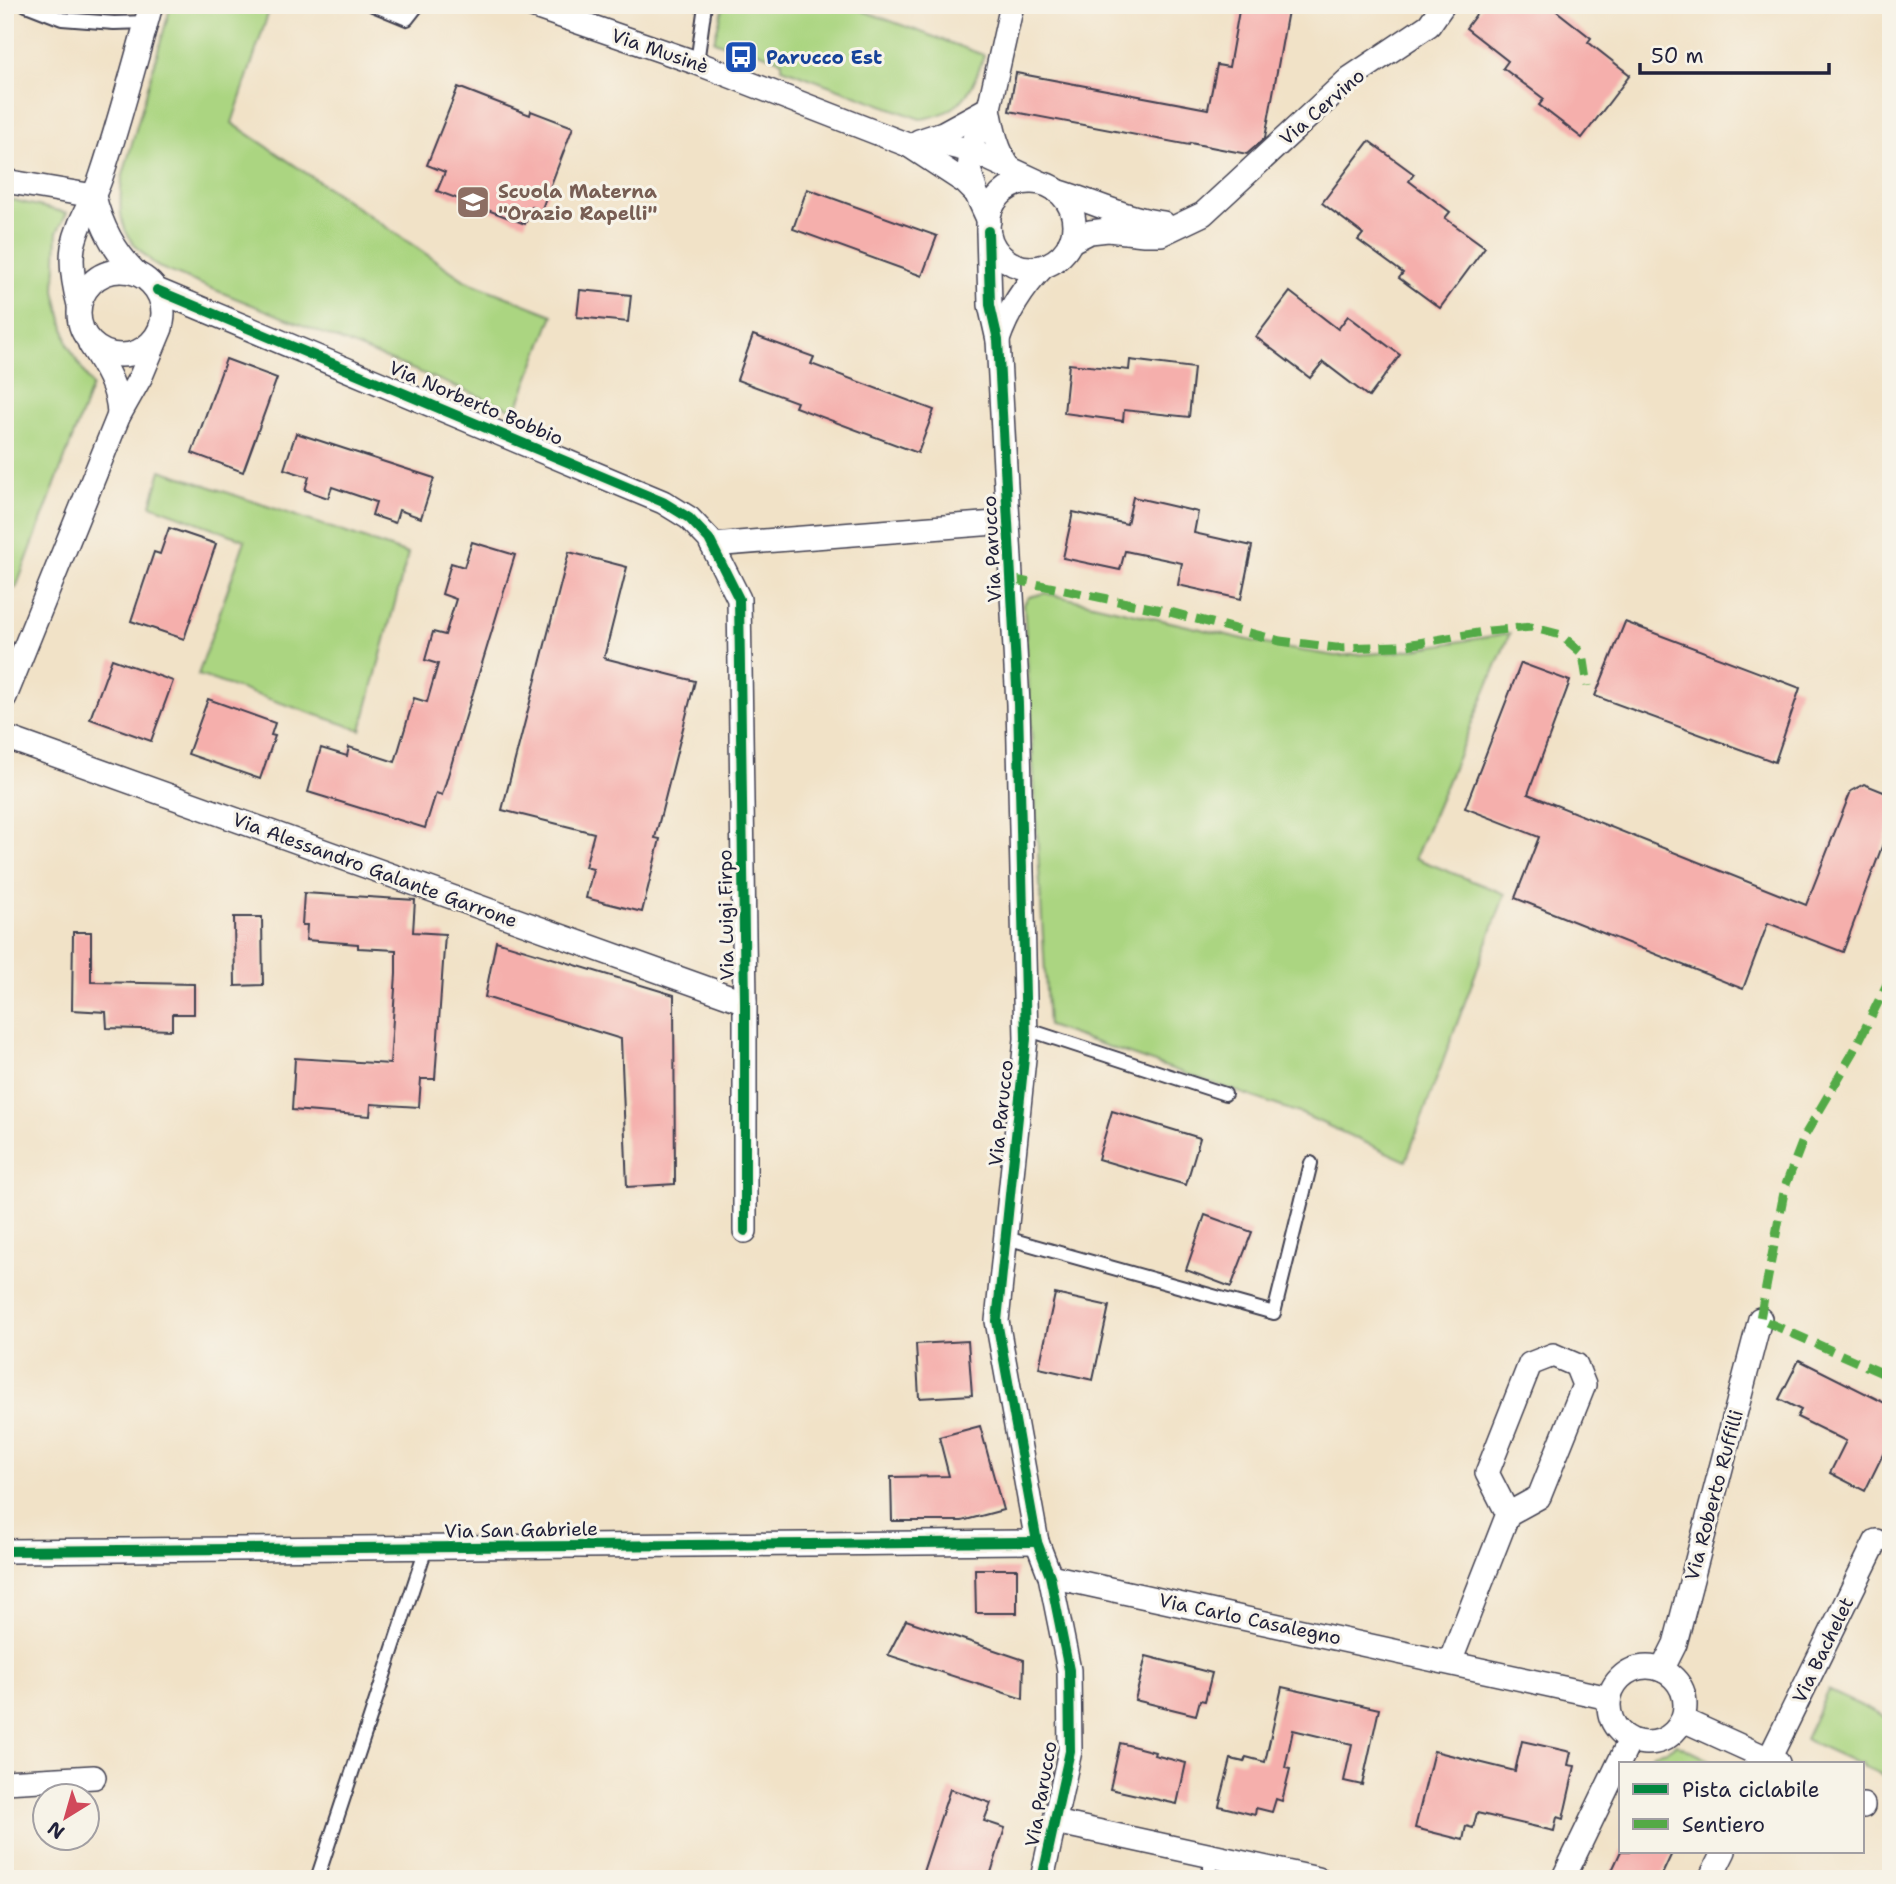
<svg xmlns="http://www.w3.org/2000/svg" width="1896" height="1884" font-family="'Shantell Sans',sans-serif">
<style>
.green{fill:#abd581;stroke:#667c5e;stroke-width:2}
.building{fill:#f5afac}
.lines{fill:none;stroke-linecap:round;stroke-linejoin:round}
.lane-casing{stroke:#413f50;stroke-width:16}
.street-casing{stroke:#413f50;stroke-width:26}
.lane{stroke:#fff;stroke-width:12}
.street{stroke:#fff;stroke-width:23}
.quiet{stroke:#53aa46;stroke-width:9;stroke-dasharray:18 9;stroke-linecap:butt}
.cycleway-casing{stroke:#f7f3e8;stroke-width:15}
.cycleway{stroke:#00873e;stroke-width:10}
.labels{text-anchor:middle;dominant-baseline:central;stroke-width:6;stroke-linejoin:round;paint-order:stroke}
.street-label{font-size:19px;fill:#22223b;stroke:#f7f3e8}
.transit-label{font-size:19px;font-weight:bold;fill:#164399;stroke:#f7f3e8;text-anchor:start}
.education-label{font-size:19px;font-weight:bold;fill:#785e54;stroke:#f7f3e8;text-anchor:start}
</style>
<rect width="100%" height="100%" fill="#f7f3e8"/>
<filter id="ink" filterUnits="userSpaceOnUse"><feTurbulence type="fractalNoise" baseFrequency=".0143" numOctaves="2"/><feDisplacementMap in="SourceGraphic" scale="14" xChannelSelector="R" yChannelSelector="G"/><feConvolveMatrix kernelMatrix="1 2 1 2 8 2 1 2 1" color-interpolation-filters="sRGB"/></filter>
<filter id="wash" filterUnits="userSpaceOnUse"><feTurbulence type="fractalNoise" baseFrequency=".00686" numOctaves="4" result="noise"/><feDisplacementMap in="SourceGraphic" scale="28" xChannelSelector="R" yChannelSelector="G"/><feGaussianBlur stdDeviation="1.57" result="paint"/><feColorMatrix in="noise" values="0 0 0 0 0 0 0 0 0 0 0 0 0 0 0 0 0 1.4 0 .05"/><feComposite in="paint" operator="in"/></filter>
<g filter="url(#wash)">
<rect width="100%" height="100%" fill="#f1e2c7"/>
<g class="green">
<path d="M171 5H271L232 123 466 281 553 315 516 411 158 267C123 237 117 226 122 179Z"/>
<path d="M724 5H847L984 55C972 91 962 114 920 119L782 68V61L737 44 735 49 714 41Z"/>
<polygon points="5,198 67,213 57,232 55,291 68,345 92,386 16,588 5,582"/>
<polygon points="161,470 408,554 361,730 198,675 245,540 151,505"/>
<polygon points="1045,593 1283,648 1336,656 1397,652 1510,633 1415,858 1505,894 1406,1161 1302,1114 1048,1026 1024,604 1029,597"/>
<polygon points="1828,1690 1891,1720 1891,1779 1863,1766 1863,1763 1857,1763 1805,1739"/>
<polygon points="1676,1744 1716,1763 1648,1763 1653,1753 1667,1750"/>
</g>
<g id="blocks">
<g class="building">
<polygon points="1240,5 1289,5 1265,138 1247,154 1190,143 1189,145 1009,111 1016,73 1208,109 1217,65 1229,67"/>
<polygon points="1483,5 1549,5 1591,38 1588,42 1630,75 1582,138 1539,105 1544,99 1503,68 1508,61 1466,28"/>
<polygon points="458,87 530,115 531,111 573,127 541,211 532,207 525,224 437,191 445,172 427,165"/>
<polygon points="1369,141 1414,174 1409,181 1450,212 1445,218 1485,247 1440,308 1399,278 1403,273 1358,240 1363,234 1322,203"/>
<polygon points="807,189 937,236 922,276 793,229"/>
<polygon points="580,290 631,295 628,322 577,317"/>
<polygon points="1290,292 1338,329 1348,316 1400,355 1369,397 1323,362 1310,378 1256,337"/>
<polygon points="753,335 814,357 811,364 934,410 918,453 795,407 797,402 737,380"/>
<polygon points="226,359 277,378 243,472 192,453"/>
<polygon points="1130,360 1194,368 1189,417 1124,410 1123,421 1064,413 1069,364 1129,370"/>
<polygon points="296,433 434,478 421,518 399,510 395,523 372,515 376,502 332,487 328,498 305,490 309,477 284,469"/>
<polygon points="1133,497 1198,512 1194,533 1252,546 1241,599 1178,585 1182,563 1125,551 1120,570 1063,558 1073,512 1127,524"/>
<polygon points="169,528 216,544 184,639 131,621 154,552 160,554"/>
<polygon points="472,542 515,555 442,795 436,793 425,828 308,792 321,748 347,756 349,747 395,762 414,698 427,702 438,664 425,660 433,632 445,635 456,599 442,594 451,563 464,567"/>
<polygon points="569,552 627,567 604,658 695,681 655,838 660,839 642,912 586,898 593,869 585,867 594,833 502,810"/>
<polygon points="1625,622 1800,688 1775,762 1595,696"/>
<polygon points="112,659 173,681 151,741 90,719"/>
<polygon points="1521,663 1570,681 1528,794 1806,905 1851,791 1864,784 1891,795 1891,822 1843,952 1768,923 1743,989 1515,898 1539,837 1465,808"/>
<polygon points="208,699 275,723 271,735 275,736 260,779 188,754"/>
<polygon points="304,893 415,900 413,932 445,934 435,1079 421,1079 419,1107 371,1104 370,1116 292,1110 295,1058 390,1064 396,974 396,950 358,948 358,944 306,940 307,925 302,925"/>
<polygon points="234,917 262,917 263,985 235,986"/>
<polygon points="73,932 91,932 91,982 194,984 194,1014 172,1014 172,1030 107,1028 106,1012 72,1010"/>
<polygon points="496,941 674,995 675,1184 627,1187 621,1039 485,997"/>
<polygon points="1112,1111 1200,1138 1186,1185 1098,1159"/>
<polygon points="1205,1215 1252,1232 1231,1287 1186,1270"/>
<polygon points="1055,1294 1109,1306 1093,1380 1039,1368"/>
<polygon points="968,1341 972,1395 919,1398 916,1344"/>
<polygon points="1799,1360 1891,1406 1891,1438 1865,1491 1830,1473 1846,1441 1797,1417 1801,1410 1779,1399"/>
<polygon points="980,1426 1003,1510 962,1521 892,1521 891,1477 949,1476 939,1437"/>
<polygon points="975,1569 1017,1569 1017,1613 976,1613"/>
<polygon points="906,1620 1024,1660 1023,1699 888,1655"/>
<polygon points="1146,1656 1212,1673 1205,1701 1200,1700 1196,1715 1135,1700"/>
<polygon points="1282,1687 1379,1709 1362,1785 1344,1781 1352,1744 1293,1730 1285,1768 1290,1769 1282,1801 1276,1799 1272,1812 1256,1808 1255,1815 1219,1806 1231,1759 1244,1762 1246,1757 1265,1762"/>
<polygon points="1522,1741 1571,1752 1568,1765 1575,1766 1563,1819 1557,1817 1554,1831 1477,1813 1473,1828 1466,1826 1463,1840 1415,1828 1434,1751 1515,1771"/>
<polygon points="1120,1743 1155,1752 1154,1755 1186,1763 1177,1804 1110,1789"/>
<polygon points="950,1789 991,1803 984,1821 1005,1828 989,1879 932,1879 922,1875"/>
<polygon points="1621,1851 1673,1851 1660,1879 1608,1879"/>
</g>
</g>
</g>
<g filter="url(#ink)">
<use href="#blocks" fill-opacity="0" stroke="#413f50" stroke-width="2"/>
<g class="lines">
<g class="lane-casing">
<g id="lane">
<polyline points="26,5 62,19 114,23 147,22"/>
<polyline points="373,5 407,19 418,5"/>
<polyline points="697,63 705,5"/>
<polyline points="1026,1029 1225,1094"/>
<polyline points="1006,1238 1274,1313 1311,1163"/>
<polyline points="317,1879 426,1548"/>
<polyline points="1207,1879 1213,1856"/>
</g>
</g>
<g class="street-casing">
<g id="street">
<polyline points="529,5 697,63 908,145 966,183 976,193 989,221"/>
<path d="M989 108C993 131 997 150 1010 169"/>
<polyline points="919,141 943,133 989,108"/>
<polyline points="908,145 947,145 972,151 1039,182"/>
<polyline points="5,181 94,196"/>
<circle cx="1031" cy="225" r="43"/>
<path d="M1057 191C1092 201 1126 219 1163 223"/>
<polyline points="976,193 969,169 972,146 977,129 989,108 1012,5"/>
<path d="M94 196C101 225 114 251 135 272"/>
<polyline points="988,231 990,305 998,340 1018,704 1026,1039 997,1321 1037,1542 1050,1576 1069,1670 1070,1751 1042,1879"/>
<polyline points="1070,242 1090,232 1108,230 1144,234 1161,234 1203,214 1350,78 1429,25 1443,5"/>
<circle cx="121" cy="313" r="42"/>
<polyline points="157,290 663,502 689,518 709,539 739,599 745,1002 745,1231"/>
<path d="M79 305C74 286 70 266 73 247 78 221 93 201 101 177 120 120 135 63 151 5"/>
<path d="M998 340C1008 311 1022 289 1043 267"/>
<path d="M90 344C104 365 119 389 119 415"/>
<polyline points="712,545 1008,522"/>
<polyline points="5,697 119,415 141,376 161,328"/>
<polyline points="5,737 745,1002"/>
<polyline points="5,1551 1037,1542"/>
<polyline points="1050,1576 1609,1698"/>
<polyline points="1450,1662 1508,1514 1539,1497 1584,1385 1576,1365 1553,1355 1530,1364 1487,1473 1508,1514"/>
<circle cx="1647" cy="1705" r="38"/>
<polyline points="1662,1670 1675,1644 1760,1319"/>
<polyline points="1683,1720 1778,1763"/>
<polyline points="1767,1763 1876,1541"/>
<polyline points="5,1782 94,1777"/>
<polyline points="1863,1805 1863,1806"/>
<polyline points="1055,1822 1318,1879"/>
<polyline points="1563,1879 1630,1740"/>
<polyline points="1710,1879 1724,1851"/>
</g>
</g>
<use href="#lane" class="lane"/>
<use href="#street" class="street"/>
<g class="quiet">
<polyline points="1011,579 1166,611 1280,641 1336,648 1401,646 1489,631 1531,627 1561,635 1583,654 1588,686"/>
<polyline points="1891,976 1853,1053 1805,1135 1785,1187 1760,1319 1891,1377"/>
</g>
<g class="cycleway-casing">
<g id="cycleway">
<polyline points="988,231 990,305 998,340 1018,704 1026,1039 997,1321 1037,1542 1050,1576 1069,1670 1070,1751 1042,1879"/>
<polyline points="157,290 663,502 689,518 709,539 739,599 745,1002 745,1231"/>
<polyline points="5,1551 1037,1542"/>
</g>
</g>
<use href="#cycleway" class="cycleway"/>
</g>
</g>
<defs>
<g id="bus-square" transform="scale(1.75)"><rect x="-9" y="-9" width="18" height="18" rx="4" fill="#1a4fb4" stroke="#f7f3e8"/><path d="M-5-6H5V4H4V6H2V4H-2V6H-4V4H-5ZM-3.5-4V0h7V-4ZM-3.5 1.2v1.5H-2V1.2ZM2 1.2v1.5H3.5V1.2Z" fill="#fff"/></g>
<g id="school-square" transform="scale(1.75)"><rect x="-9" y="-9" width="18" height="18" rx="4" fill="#8d6e63" stroke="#f7f3e8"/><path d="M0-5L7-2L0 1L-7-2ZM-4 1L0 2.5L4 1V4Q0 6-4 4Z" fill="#fff"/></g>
</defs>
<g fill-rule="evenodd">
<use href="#bus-square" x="741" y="57"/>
<use href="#school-square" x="473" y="202"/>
</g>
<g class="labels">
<g class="street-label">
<text transform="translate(660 51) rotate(19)">Via Musinè</text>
<text transform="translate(1322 107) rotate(-41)">Via Cervino</text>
<text transform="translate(476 403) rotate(23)">Via Norberto Bobbio</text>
<text transform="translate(992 549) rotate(-93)">Via Parucco</text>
<text transform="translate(375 870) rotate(20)">Via Alessandro Galante Garrone</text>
<text transform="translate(726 915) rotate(-91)">Via Luigi Firpo</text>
<text transform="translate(1001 1113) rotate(-84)">Via Parucco</text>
<text transform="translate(1714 1495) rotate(-75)">Via Roberto Ruffilli</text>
<text transform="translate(521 1530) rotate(-1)">Via San Gabriele</text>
<text transform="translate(1250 1619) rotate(12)">Via Carlo Casalegno</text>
<text transform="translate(1823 1650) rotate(-64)">Via Bachelet</text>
<text transform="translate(1041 1794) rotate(-80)">Via Parucco</text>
</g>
<g class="transit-label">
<text x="766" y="57">Parucco Est</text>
</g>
<g class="education-label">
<text x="498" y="191">Scuola Materna<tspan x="498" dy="22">"Orazio Rapelli"</tspan></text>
</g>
</g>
<rect width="1896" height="1884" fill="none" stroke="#f7f3e8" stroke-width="28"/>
<rect x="1619" y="1762" width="245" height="91" fill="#f7f3e8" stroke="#a29fa3" stroke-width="2"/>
<rect x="1633" y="1784" width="35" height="10" fill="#00873e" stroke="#a29fa3" stroke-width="2"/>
<text x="1682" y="1797" font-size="21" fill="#22223b">Pista ciclabile</text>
<rect x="1633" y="1819" width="35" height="10" fill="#53aa46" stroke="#a29fa3" stroke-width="2"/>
<text x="1682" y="1832" font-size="21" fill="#22223b">Sentiero</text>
<g transform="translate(66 1817) rotate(217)"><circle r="33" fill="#f7f3e8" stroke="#a29fa3" stroke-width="2"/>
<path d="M0-5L12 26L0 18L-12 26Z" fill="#d1495b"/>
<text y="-10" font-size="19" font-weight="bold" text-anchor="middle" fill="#22223b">N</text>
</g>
<path d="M1640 63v10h189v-10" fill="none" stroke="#22223b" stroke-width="3.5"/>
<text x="1651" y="63" font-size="21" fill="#22223b" stroke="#f7f3e8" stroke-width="5" paint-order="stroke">50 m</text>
</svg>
